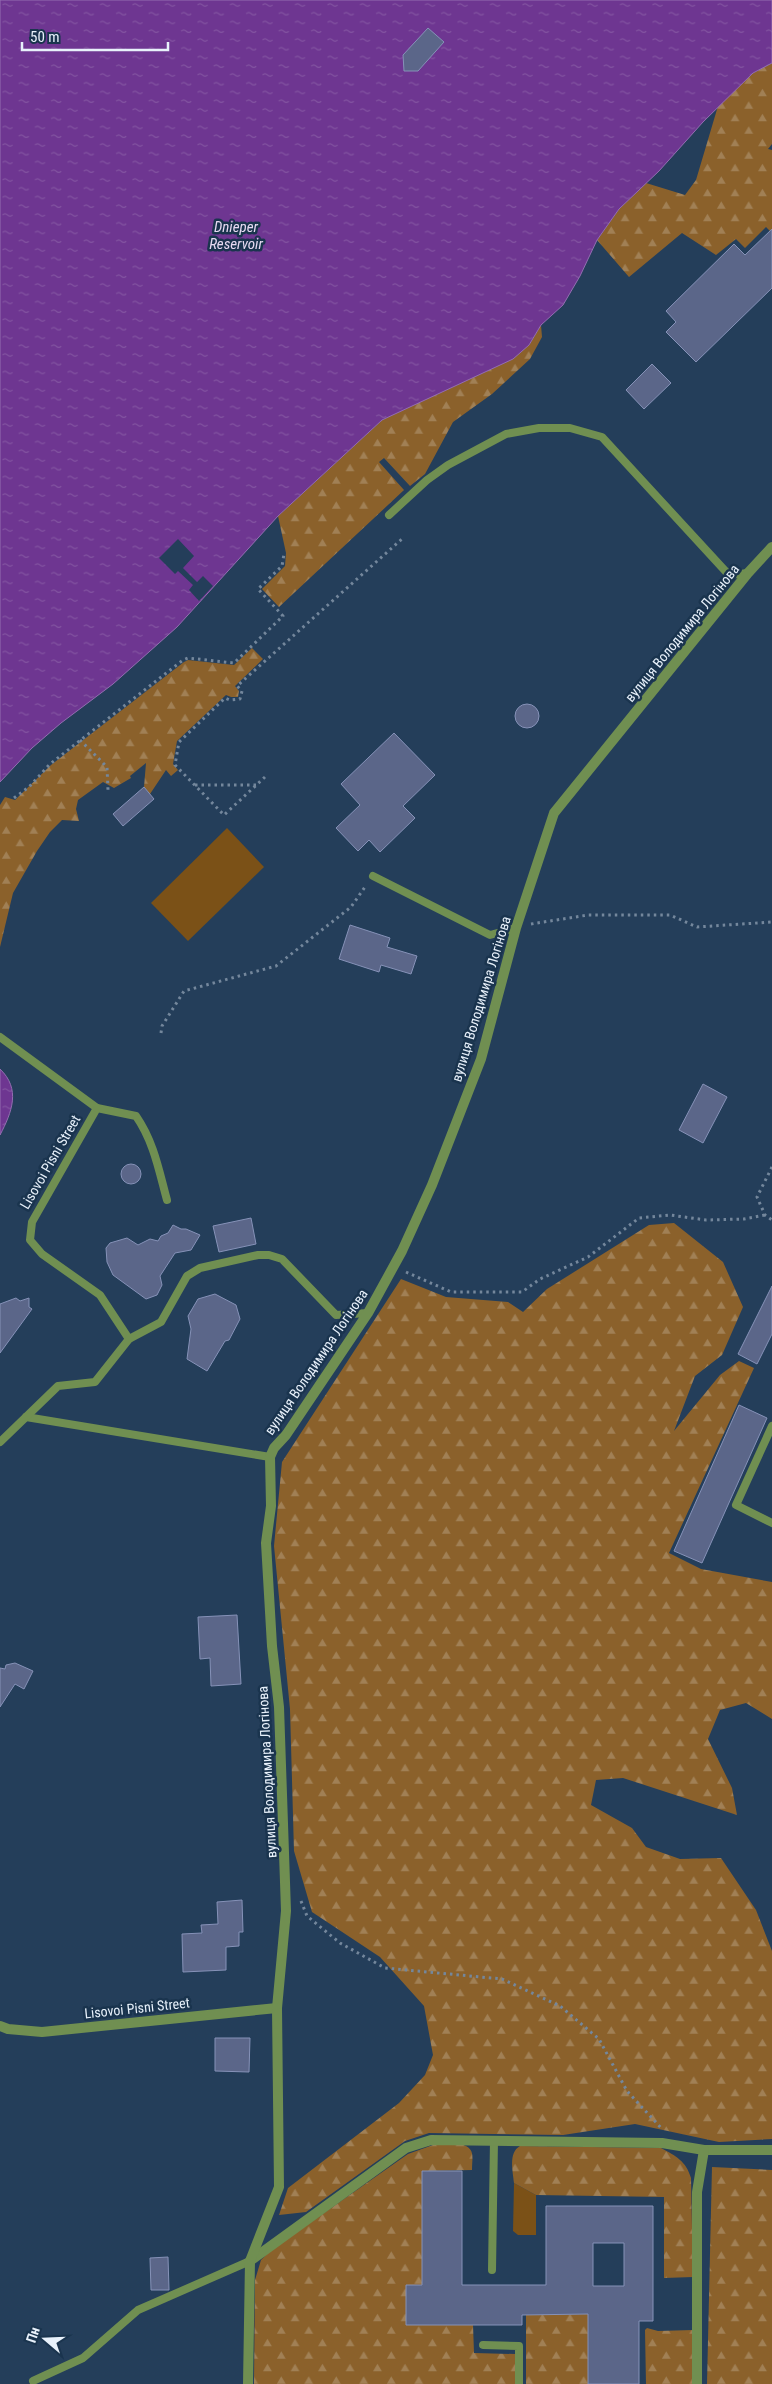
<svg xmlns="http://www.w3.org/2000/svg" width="772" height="2384" font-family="'Roboto Condensed',sans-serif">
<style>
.green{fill:#7b5117}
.forest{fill:url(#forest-firs)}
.water{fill:url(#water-ripples);stroke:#936eb1}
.pier{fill:#243e5a}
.building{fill:#5b6689;stroke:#8692b8;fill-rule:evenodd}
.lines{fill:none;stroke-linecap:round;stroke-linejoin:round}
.path{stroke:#74879c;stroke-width:3;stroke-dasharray:2.5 4;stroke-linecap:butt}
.lane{stroke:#708f51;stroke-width:8}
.street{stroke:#708f51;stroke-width:10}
.labels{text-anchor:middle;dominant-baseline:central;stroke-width:5;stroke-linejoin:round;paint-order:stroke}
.street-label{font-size:14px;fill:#e8f1fb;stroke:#1a344e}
.water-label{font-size:15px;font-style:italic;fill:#e7daf2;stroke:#1a344e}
</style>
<defs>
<pattern id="forest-firs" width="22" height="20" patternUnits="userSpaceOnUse" patternTransform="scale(1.25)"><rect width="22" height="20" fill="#8b612b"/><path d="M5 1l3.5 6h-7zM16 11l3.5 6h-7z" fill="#a18055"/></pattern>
<pattern id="water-ripples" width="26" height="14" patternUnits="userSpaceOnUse" patternTransform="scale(1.25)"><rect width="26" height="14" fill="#6e3691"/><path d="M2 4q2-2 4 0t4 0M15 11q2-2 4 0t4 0" fill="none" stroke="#8354a1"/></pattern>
</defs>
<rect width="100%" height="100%" fill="#243e5a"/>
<g class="green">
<polygon points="227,828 264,867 188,941 151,903"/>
<polygon points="514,2183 536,2195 536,2235 518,2235 513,2231"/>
</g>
<g class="forest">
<polygon points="772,63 772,144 768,149 772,150 772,233 766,227 745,248 736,239 716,255 682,233 629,277 597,240 619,209 646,183 685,195 696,180 718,106 753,73"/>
<polygon points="541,325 542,337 530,359 492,394 453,422 425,474 410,486 384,458 379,462 404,490 279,607 262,589 285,566 286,553 278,516 382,420 529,345"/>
<polygon points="252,648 263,659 235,686 239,691 238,697 231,697 226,695 177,741 173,764 178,770 171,776 166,770 150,794 144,787 146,763 130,776 131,778 114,788 103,782 78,800 76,809 79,821 62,820 50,832 37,851 13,893 0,947 0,805 5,797 15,800 51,765 184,662 188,660 234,665"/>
<polygon points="674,1223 723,1262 743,1307 722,1355 695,1376 674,1431 720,1375 739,1361 754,1368 669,1553 701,1569 772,1582 772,1719 746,1703 720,1710 708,1739 732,1788 737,1815 623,1778 596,1780 591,1805 632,1828 646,1847 680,1859 721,1858 756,1910 772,1951 772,2139 719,2142 635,2124 563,2135 429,2133 405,2141 306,2212 279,2215 288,2188 399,2103 425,2075 433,2055 424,2006 380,1957 312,1912 294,1851 290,1709 274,1546 282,1462 401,1279 446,1297 508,1302 523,1312 547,1289 649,1225"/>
<path d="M460 2144C476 2148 472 2156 472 2170L422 2171V2285H406V2325H473L474 2353 515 2354V2384H254L255 2280 261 2260 270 2251 408 2154 433 2145Z"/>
<path d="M520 2146 661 2148C676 2156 686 2161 691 2178L693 2277 664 2278V2197L536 2195 514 2183C513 2171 508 2153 520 2146Z"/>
<polygon points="712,2167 772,2170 772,2384 707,2384"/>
<polygon points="588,2314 588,2384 526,2384 526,2315"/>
<polygon points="647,2328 658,2331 693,2330 693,2384 646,2384 645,2330"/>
</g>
<g class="water">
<polygon points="0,0 772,0 772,63 753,73 703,122 659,171 619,209 597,240 580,276 563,305 541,325 529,345 513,359 382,420 278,516 177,627 113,684 61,723 32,748 0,782"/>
<path d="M0 1069C21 1089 12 1112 0 1135Z"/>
</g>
<polygon class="pier" points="178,539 194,556 183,568 197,582 203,576 213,586 199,601 189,590 193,585 178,571 175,574 159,558"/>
<g class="building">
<polygon points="428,28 444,42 418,71 404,71 403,55"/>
<polygon points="772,229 772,288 696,362 666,332 676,322 666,311 734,244 745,255"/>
<polygon points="652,364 671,383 644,409 626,390"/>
<circle cx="527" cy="716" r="12"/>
<polygon points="394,733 435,775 403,806 415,818 380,852 369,840 358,851 336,828 360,805 341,784"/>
<polygon points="144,787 154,799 123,826 113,814"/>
<polygon points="350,925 390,938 387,947 417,956 411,974 381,965 379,972 339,959"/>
<polygon points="703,1084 727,1097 703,1143 679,1130"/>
<circle cx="131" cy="1174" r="10"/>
<polygon points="251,1218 256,1244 219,1252 213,1226"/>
<polygon points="173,1225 181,1229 186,1229 200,1235 191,1250 175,1253 160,1276 162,1285 157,1295 146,1299 113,1275 107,1262 106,1248 110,1243 127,1238 138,1245 150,1239 158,1241 161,1236 168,1233"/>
<polygon points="772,1286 772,1334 757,1364 738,1354"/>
<polygon points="215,1294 236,1305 240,1319 229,1340 225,1341 207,1371 187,1359 191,1329 188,1316 198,1299"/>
<polygon points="16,1298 20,1301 29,1298 29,1307 32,1309 0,1353 0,1304"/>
<polygon points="739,1405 767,1418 702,1563 674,1551"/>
<polygon points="237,1615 241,1684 211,1686 210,1658 200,1659 198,1617"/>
<polygon points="15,1663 33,1671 24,1689 15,1684 0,1707 0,1668 5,1669 6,1665"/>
<polygon points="242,1900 243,1932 239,1932 239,1946 226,1947 226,1970 183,1972 182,1934 202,1933 201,1925 218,1924 217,1902"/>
<polygon points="215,2038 250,2038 249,2072 215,2071"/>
<path d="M422 2171H462V2285H546V2206H653V2321H639V2384H588V2314L522 2315V2325H406V2285H422ZM593 2243H624V2286H593Z"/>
<polygon points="168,2257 169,2290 151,2290 150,2258"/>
</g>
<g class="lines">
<g class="path">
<polyline points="80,740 107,767 108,790"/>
<polyline points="265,777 224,815 175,765 179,742 225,698 230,700 240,699 242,691 237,686 403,538"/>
<polyline points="195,785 256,785"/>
<polyline points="14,798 29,787 50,764 183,660 188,658 234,663 283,616 258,589 282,566 284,554"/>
<polyline points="531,924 588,915 670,915 697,927 772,922"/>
<polyline points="161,1033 162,1026 184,991 276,966 351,907 365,887"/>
<polyline points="772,1167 757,1197 765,1215 772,1220"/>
<polyline points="406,1272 451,1292 522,1292 540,1279 588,1257 639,1218 670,1215 706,1220 744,1219 765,1215"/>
<polyline points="301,1901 307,1916 340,1943 385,1968 502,1979 560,2006 599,2039 627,2091 662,2129"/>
</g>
<g class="lane">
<polyline points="389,515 427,480 448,465 506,434 539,428 570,428 602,437 729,575 748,573"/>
<polyline points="373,876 490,935 516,928"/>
<polyline points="0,1037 97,1108 32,1222 30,1240 42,1254 100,1295 129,1339"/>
<path d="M97 1108 136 1116C154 1142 159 1171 167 1200"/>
<polyline points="26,1417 270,1457"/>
<polyline points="772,1426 736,1505 772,1523"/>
<polyline points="0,1442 58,1386 95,1382 129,1339 161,1322 187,1276 200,1268 258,1255 269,1255 282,1259 336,1315 368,1313"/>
<polyline points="492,2270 494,2140"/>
<polyline points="483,2345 519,2346 519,2384"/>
<polyline points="33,2381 83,2358 138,2310 250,2261"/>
</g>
<g class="street">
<polyline points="0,2026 8,2029 42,2032 277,2008"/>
<polyline points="250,2261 406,2148 431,2140 662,2143 704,2150 772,2150"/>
<polyline points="248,2384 250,2261 279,2187 277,2008 286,1911 279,1707 272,1646 266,1543 271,1506 270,1457 274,1448 286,1435 368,1313 402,1251 432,1185 481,1059 516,928 554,813 748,573 772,547"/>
<polyline points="697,2384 697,2192 704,2150"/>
</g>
</g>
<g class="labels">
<g class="street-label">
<text transform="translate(682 633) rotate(-51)">вулиця Володимира Логінова</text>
<text transform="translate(481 999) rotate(-73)">вулиця Володимира Логінова</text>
<text transform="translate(50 1162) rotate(-60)">Lisovoi Pisni Street</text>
<text transform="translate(316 1362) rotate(-56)">вулиця Володимира Логінова</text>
<text transform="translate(267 1772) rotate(-93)">вулиця Володимира Логінова</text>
<text transform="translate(137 2008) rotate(-6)">Lisovoi Pisni Street</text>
</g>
<g class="water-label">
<text x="236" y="227">Dnieper<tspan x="236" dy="17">Reservoir</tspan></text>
</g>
</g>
<g transform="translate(45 2339) rotate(289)" stroke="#1a344e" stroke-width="4" paint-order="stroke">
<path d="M0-4L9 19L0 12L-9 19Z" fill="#e8f1fb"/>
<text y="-8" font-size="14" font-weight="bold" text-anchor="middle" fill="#e8f1fb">Пн</text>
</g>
<path d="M22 42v8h146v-8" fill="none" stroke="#e8f1fb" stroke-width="2.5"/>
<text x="30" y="42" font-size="15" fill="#e8f1fb" stroke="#1a344e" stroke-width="4" paint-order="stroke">50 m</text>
</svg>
